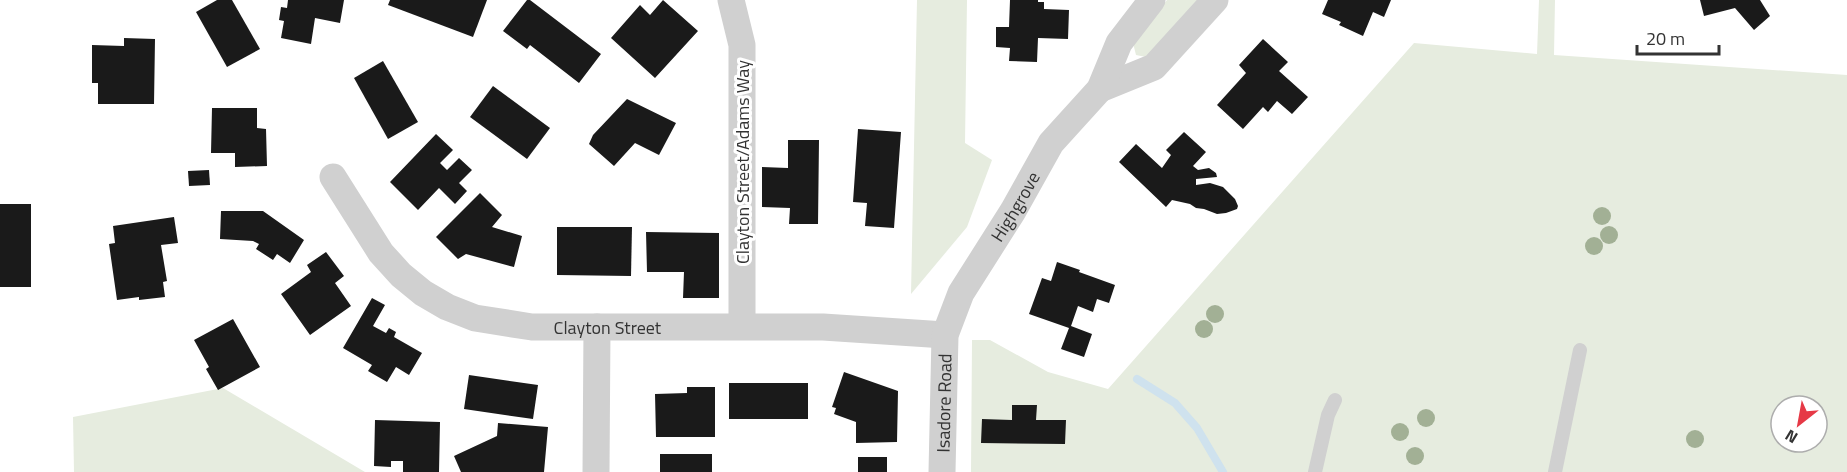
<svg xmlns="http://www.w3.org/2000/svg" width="1847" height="472" font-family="'Titillium Web',sans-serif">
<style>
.green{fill:#e6ecdf;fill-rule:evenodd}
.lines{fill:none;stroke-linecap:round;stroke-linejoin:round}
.stream{stroke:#cfe2ee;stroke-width:8}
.building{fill:#1a1a1a}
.service{stroke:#d0d0d0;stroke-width:14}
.minor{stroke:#d0d0d0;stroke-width:27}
.tree{fill:#a2b095}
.labels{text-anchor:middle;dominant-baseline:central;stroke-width:6;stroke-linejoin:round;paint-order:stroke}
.street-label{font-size:18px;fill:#333;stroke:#fff}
</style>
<rect width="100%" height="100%" fill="#fff"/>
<g class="green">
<polygon points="917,0 967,0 965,143 992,160 967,227 911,294"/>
<polygon points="1167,0 1198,0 1146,57 1136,55 1133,43"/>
<path d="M1539 0H1555L1554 55 1847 75V472H971L972 340H990L1048 372 1108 389 1414 43 1537 54ZM1781 406H1817V442H1781Z"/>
<polygon points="223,388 365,472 74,472 73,417"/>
</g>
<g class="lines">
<polyline class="stream" points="1137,379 1175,403 1197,428 1223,472"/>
</g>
<g class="building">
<polygon points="217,0 232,0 260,49 227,67 196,12"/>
<polygon points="288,0 344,0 340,23 315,18 311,44 281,38 284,21 279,20 281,7 287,8"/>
<polygon points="390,0 487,0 473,37 388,5"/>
<polygon points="527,0 530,0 601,54 579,83 530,45 527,49 503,31"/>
<polygon points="663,0 698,31 655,78 611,38 640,5 650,15"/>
<polygon points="1010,0 1038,0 1038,2 1044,2 1044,9 1069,10 1068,39 1038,38 1037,62 1009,61 1010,48 996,47 996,27 1009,27"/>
<polygon points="1328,0 1391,0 1384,17 1373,12 1363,36 1339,25 1341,22 1322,14"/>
<polygon points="1700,0 1760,0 1770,16 1754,30 1735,8 1704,16"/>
<polygon points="124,38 155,39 154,104 98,104 98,83 92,83 92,45 124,46"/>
<polygon points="1263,39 1288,62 1279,71 1308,97 1292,114 1277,101 1268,112 1263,107 1243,129 1217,105 1246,73 1239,65"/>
<polygon points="383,61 418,122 388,139 354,78"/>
<polygon points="493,86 550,128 527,159 470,117"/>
<polygon points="627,99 676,123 659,155 635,143 614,166 589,144 593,135"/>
<polygon points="212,108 257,108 257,128 266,129 267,166 235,167 235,153 211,153"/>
<polygon points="858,129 901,132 894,228 865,226 867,203 853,202"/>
<polygon points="1184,132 1206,152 1193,166 1198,170 1209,168 1216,173 1217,177 1196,179 1196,185 1210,183 1223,187 1235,199 1238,206 1237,209 1226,213 1217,214 1204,209 1196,208 1190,204 1172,200 1166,207 1119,162 1136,144 1162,168 1171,155 1166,150"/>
<polygon points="436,134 453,150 440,163 447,170 459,158 472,170 459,183 467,191 455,204 439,188 418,210 390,182"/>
<polygon points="788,140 819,140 818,224 789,224 790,208 762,207 762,167 788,168"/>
<polygon points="209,170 210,185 189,186 188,171"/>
<polygon points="480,193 502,215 492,227 522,236 514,267 466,254 458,259 436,237"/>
<rect x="0" y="204" width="31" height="83"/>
<polygon points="221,211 263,211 304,240 290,263 277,254 273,260 256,249 259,244 253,241 220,239"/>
<polygon points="174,217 178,243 161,245 167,281 163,282 165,297 139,300 139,297 117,300 109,244 115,243 113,226"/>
<polygon points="557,227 632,227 631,276 557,275"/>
<polygon points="646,232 719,233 719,298 683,298 684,272 647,272"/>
<polygon points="326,252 344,276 335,283 351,306 310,335 281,294 311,272 307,265"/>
<polygon points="1057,262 1080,270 1079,272 1115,285 1109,303 1097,299 1093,312 1078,306 1071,326 1092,334 1084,357 1061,349 1069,328 1029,314 1042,278 1051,281"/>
<polygon points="372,298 385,305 373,326 386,333 389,328 396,332 394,337 422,353 409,375 396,367 387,382 368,371 372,365 343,348"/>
<polygon points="233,319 260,367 218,390 206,369 209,367 194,340"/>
<polygon points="844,372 898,391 897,442 856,443 856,422 834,414 836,408 832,407"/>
<polygon points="469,375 538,385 533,419 464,409"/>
<rect x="729" y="383" width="79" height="36"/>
<polygon points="687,387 715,387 715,437 656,437 655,394 687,393"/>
<polygon points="1012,405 1037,405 1036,420 1066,420 1065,444 981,443 982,419 1012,420"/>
<polygon points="375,420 440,422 439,472 403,472 403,461 391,461 391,467 374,466"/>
<polygon points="498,423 548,427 544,472 461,472 454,456 497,436"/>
<rect x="660" y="454" width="52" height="18"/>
<rect x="858" y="457" width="29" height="15"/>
</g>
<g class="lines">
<g class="service">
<polyline points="1315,472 1328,415 1335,400"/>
<polyline points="1555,472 1580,350"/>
</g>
<g class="minor">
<polyline points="731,0 742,45 742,326"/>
<polyline points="1100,89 1154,67 1215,0"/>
<path id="s1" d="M333 177 381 253 401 275 423 293 447 307 475 318 532 327H823L945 335"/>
<polyline points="596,472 597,327"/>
<path id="s2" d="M942 472 945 335 961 293 1013 211 1051 143 1100 89 1119 43 1152 0"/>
</g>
</g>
<g class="tree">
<circle cx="1602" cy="216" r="9"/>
<circle cx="1609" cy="235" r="9"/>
<circle cx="1594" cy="246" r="9"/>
<circle cx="1215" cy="314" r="9"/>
<circle cx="1204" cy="329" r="9"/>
<circle cx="1426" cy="418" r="9"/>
<circle cx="1400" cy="432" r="9"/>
<circle cx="1695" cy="439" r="9"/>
<circle cx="1415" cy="456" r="9"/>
</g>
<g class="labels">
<g class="street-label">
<text transform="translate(742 162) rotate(-90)">Clayton Street/Adams Way</text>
<text stroke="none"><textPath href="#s2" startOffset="284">Highgrove</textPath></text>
<text stroke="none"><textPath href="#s1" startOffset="339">Clayton Street</textPath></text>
<text stroke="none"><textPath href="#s2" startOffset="69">Isadore Road</textPath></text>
</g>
</g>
<g transform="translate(1799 424) rotate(211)"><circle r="28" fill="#ffffff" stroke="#adadad" stroke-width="1.5"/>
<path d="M0-4.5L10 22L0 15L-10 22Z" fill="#e63946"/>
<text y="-9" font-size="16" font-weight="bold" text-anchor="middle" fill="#333333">N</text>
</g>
<path d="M1637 45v9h82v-9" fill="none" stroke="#333333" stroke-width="3"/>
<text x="1646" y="45" font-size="18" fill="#333333" stroke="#ffffff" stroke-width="4.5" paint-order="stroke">20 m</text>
</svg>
